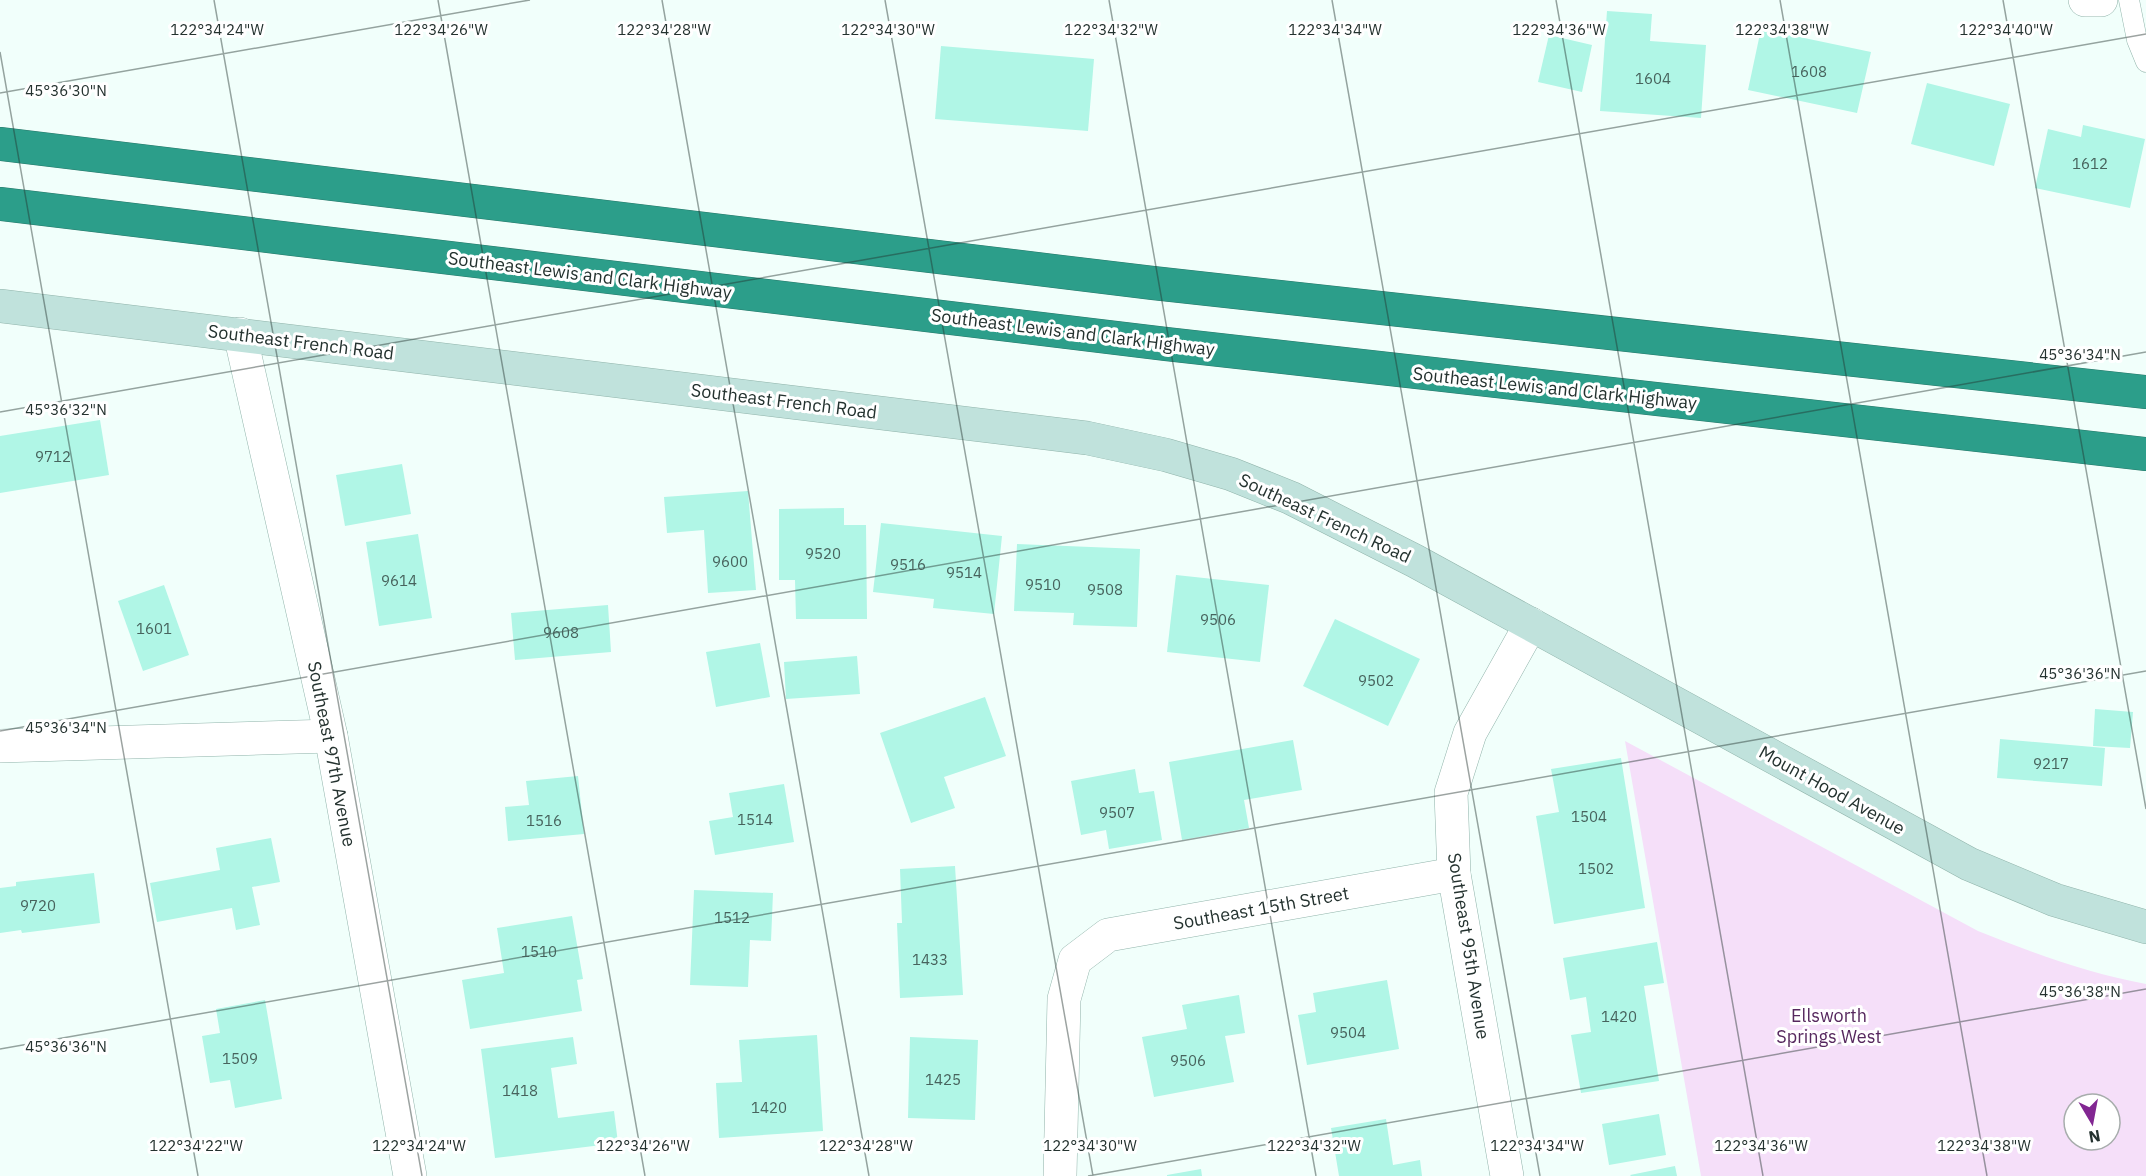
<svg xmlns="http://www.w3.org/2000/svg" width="2146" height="1176" font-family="'IBM Plex Sans',sans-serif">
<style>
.green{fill:#f5dff9;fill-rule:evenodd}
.building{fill:#b0f6e6}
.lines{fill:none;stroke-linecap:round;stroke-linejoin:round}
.lane-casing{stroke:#91b4ab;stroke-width:21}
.street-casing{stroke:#91b4ab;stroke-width:34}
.secondary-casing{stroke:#91b4ab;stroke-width:34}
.highway-casing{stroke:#29786a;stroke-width:34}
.lane{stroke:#fff;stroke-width:20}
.street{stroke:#fff;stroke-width:33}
.secondary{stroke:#c0e2dc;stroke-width:33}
.highway{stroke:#2c9e8a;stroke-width:33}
.ticks{fill:none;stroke:#24322f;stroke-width:1.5;stroke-opacity:0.45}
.labels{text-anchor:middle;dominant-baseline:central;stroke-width:6;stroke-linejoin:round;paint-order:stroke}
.number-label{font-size:15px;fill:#47635d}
.street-label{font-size:18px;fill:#24322f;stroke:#fff}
.park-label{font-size:18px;fill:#56285e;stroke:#fff}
.ticks-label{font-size:15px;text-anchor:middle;fill:#24322f;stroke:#fff;stroke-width:6;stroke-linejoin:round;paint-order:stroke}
</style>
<rect width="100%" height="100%" fill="#f1fffb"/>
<path class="green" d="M1625 741 1978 931C2033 953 2088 973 2146 984V1176H1701ZM2074 1104H2110V1140H2074Z"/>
<g class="building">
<polygon points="1607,11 1652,14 1650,41 1706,45 1701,118 1600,111"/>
<polygon points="1761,29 1871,52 1857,113 1748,90"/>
<polygon points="1549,35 1592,45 1582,92 1538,82"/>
<polygon points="941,46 1094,59 1088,131 935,119"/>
<polygon points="1927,83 2010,104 1994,166 1911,144"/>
<polygon points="2083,125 2145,139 2130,208 2035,188 2048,129 2081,137"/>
<polygon points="100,420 109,475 0,493 0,436"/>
<polygon points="402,464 411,514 345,526 336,475"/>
<polygon points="748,491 756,590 708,593 704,530 667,533 664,497"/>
<polygon points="844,508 844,525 866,525 867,619 796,619 795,580 779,580 779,509"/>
<polygon points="881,523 1002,536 994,614 933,608 934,599 873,592"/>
<polygon points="418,534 432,618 379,626 366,542"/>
<polygon points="1017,544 1140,549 1137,627 1073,625 1074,613 1014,611"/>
<polygon points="1176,575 1269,585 1260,662 1167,652"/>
<polygon points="164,585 189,655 143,671 118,601"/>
<polygon points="608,605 611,652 515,660 511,613"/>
<polygon points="1335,619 1420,659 1388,726 1303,686"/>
<polygon points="760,643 770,697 716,707 706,652"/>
<polygon points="857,656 860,694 786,699 784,662"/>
<polygon points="985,697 1006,756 944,777 955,808 911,823 880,733"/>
<polygon points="2095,709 2133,712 2130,748 2093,746"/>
<polygon points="2000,739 2105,748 2102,786 1997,778"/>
<polygon points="1293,740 1302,790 1244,800 1249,828 1182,840 1169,762"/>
<polygon points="1621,758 1645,908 1554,924 1536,816 1559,812 1551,769"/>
<polygon points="1135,769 1139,793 1154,791 1162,840 1109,849 1106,830 1081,835 1071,781"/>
<polygon points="578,776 584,834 508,841 505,807 529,805 526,781"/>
<polygon points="784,784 794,842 715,855 709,821 733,817 729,793"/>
<polygon points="271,838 280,882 252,887 260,925 236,930 232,908 157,922 150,883 220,870 216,848"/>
<polygon points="955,866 963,995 900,998 897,923 902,923 900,869"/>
<polygon points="94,873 100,923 22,933 21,930 0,933 0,888 16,886 16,882"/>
<polygon points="694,890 773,893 771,941 750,940 748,987 690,985"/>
<polygon points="572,916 583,979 577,980 582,1011 470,1029 462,980 504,973 497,928"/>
<polygon points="1657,942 1664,983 1644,986 1659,1081 1581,1093 1571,1035 1591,1032 1586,997 1570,1000 1563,958"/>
<polygon points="1387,980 1399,1049 1307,1065 1298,1015 1316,1012 1313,993"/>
<polygon points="1239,995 1245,1033 1225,1036 1234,1082 1154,1097 1142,1037 1187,1029 1182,1005"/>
<polygon points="265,1000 282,1099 235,1108 230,1080 210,1083 202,1036 220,1033 216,1009"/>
<polygon points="817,1035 823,1131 719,1138 716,1083 742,1082 739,1040"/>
<polygon points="573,1037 577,1064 551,1068 558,1118 614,1111 618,1143 495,1158 481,1049"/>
<polygon points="910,1037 978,1040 975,1120 908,1118"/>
<polygon points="1659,1114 1666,1155 1609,1165 1602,1124"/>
<polygon points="1386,1119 1393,1165 1420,1160 1422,1176 1339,1176 1331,1128"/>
<polygon points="1675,1166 1677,1176 1631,1176 1630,1175"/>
<polygon points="1201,1169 1202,1176 1167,1176 1167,1175"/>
</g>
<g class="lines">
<g class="lane-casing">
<polyline id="lane" points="2129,0 2137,40 2146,62"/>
</g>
<g class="street-casing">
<g id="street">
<polyline points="2085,0 2101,0"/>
<polyline points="240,334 331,736 410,1176"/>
<polyline points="0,746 331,736"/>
<polyline points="1060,1176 1064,999 1075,960 1108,935 1454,874"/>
<polyline points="1507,1176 1454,874 1451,793 1470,733 1531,624"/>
</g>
</g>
<g class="secondary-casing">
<polyline id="secondary" points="0,306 1087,438 1166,455 1231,474 1291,498 1415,561 1969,864 2055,900 2146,927"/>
</g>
<g class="highway-casing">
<g id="highway">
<polyline points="0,144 1153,283 2146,392"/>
<polyline points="0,204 1166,344 2146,454"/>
</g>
</g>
<use href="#lane" class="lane"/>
<use href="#street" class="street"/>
<use href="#secondary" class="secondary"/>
<use href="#highway" class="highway"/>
</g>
<path class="ticks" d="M214 0 422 1176M438 0 645 1176M662 0 869 1176M885 0 1093 1176M1109 0 1316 1176M1332 0 1540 1176M1556 0 1763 1176M1780 0 1987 1176M2003 0 2146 809M0 52 198 1176M0 93 530 0M0 412 2146 34M0 731 2146 352M0 1049 2146 671M1088 1176 2146 989"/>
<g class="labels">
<g class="number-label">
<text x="1809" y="71">1608</text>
<text x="1653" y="78">1604</text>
<text x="2090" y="163">1612</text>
<text x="53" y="456">9712</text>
<text x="823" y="553">9520</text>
<text x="730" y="561">9600</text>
<text x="908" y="564">9516</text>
<text x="964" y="572">9514</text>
<text x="399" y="580">9614</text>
<text x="1043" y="584">9510</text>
<text x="1105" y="589">9508</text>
<text x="1218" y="619">9506</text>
<text x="154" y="628">1601</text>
<text x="561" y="632">9608</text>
<text x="1376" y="680">9502</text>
<text x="2051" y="763">9217</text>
<text x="1117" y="812">9507</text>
<text x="1589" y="816">1504</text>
<text x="755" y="819">1514</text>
<text x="544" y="820">1516</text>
<text x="1596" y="868">1502</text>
<text x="38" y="905">9720</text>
<text x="732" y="917">1512</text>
<text x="539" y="951">1510</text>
<text x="930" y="959">1433</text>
<text x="1619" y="1016">1420</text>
<text x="1348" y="1032">9504</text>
<text x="240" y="1058">1509</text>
<text x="1188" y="1060">9506</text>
<text x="943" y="1079">1425</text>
<text x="520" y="1090">1418</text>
<text x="769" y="1107">1420</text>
</g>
<g class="street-label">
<text transform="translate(590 275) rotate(7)">Southeast Lewis and Clark Highway</text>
<text transform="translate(1073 332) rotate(7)">Southeast Lewis and Clark Highway</text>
<text transform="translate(301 342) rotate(7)">Southeast French Road</text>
<text transform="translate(1555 388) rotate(6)">Southeast Lewis and Clark Highway</text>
<text transform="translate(784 401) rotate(7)">Southeast French Road</text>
<text transform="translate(1325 518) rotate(25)">Southeast French Road</text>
<text transform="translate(332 754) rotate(79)">Southeast 97th Avenue</text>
<text transform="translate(1832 790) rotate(29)">Mount Hood Avenue</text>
<text transform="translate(1261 908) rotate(-10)">Southeast 15th Street</text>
<text transform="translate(1469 946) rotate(81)">Southeast 95th Avenue</text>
</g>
<g class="park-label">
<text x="1829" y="1015">Ellsworth<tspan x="1829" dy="21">Springs West</tspan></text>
</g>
</g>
<g class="ticks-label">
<text x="217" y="35">122°34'24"W</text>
<text x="441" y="35">122°34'26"W</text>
<text x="664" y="35">122°34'28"W</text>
<text x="888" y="35">122°34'30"W</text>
<text x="1111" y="35">122°34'32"W</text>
<text x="1335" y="35">122°34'34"W</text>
<text x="1782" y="35">122°34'38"W</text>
<text x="1559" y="35">122°34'36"W</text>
<text x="2006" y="35">122°34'40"W</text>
<text x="66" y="96">45°36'30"N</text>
<text x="2080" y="360">45°36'34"N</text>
<text x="66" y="415">45°36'32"N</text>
<text x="2080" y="679">45°36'36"N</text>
<text x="66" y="733">45°36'34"N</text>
<text x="2080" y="997">45°36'38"N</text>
<text x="66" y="1052">45°36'36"N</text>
<text x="196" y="1151">122°34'22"W</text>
<text x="419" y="1151">122°34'24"W</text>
<text x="643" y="1151">122°34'26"W</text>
<text x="866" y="1151">122°34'28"W</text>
<text x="1090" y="1151">122°34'30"W</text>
<text x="1314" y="1151">122°34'32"W</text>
<text x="1537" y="1151">122°34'34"W</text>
<text x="1761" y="1151">122°34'36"W</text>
<text x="1984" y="1151">122°34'38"W</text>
</g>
<g transform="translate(2092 1122) rotate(170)"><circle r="28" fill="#ffffff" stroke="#a7adac" stroke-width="1.5"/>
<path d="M0-4.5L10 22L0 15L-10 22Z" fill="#822692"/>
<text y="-9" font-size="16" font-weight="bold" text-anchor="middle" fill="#24322f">N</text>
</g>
</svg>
